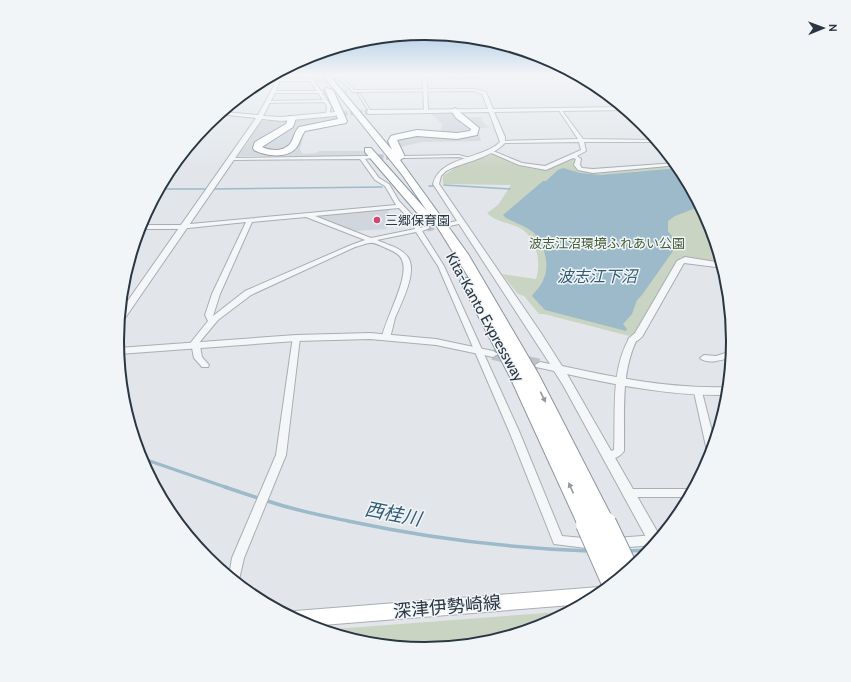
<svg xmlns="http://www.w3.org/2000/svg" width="851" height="682" font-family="Cabin,'Noto Sans JP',sans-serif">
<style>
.built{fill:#d0d6dc}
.green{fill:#cad4c3}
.water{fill:#9cbaca}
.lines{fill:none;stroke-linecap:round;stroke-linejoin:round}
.stream-far2{stroke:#9cbaca;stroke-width:1.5}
.stream-far1{stroke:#9cbaca;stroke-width:3}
.stream{stroke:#9cbaca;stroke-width:3.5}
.minor-tunnel-far2{stroke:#bdc3c8;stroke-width:4;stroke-dasharray:4 2;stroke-linecap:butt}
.minor-tunnel-far1{stroke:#bdc3c8;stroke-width:5.5;stroke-dasharray:5.5 2.5;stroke-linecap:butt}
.minor-tunnel{stroke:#bdc3c8;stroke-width:7;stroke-dasharray:7 3.5;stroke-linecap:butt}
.tertiary-tunnel-far1{stroke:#bdc3c8;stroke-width:5;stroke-dasharray:5 2.5;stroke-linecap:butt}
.tertiary-tunnel{stroke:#bdc3c8;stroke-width:12;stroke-dasharray:12 5.5;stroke-linecap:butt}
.minor-casing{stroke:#a7aeb4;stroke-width:2}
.tertiary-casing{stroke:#a7aeb4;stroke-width:2}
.secondary-casing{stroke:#a7aeb4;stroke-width:2}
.motorway-casing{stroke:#8996a1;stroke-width:2}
.minor{fill:#f4f6f8;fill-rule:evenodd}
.tertiary{fill:#f4f6f8;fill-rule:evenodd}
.secondary{fill:#fff;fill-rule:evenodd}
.motorway{fill:#fff;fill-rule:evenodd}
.motorway-bridge-casing{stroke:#8996a1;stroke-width:24;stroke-linecap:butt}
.motorway-bridge{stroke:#fff;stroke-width:22}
.oneway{fill:#949aa0}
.poi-dot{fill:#d04671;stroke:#f1f5f8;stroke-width:1.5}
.labels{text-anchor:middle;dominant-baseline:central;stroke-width:3;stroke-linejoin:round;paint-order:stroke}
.far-poi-label{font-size:13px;fill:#2a3642;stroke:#f1f5f8;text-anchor:start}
.far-park-label{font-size:13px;fill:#445e37;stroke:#f1f5f8}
.street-label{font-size:15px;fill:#2a3642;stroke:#f1f5f8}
.water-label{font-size:16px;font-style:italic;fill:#335c77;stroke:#f1f5f8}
.near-street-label{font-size:18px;fill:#2a3642;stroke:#f1f5f8}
.near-water-label{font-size:19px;font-style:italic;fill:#335c77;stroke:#f1f5f8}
.rim{fill:none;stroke:#2a3642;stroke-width:2}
</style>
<rect width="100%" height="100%" fill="#e2e6ea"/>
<g class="built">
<polygon points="429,112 461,112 460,114 462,117 481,117 483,123 490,127 478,129 481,141 421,142 401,147 397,141 421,133 439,132 441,130 442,124"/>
<polygon points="336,115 339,116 338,119 305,130 300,150 303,154 316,153 319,151 364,151 370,156 238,156 262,121 297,120"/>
<polygon points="390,208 385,220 387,229 354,231 313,216"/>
</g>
<g class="green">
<path d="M494 154C507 161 533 173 549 169 557 167 564 161 572 157L577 159V168L599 172 678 165 710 223 723 264 681 257 635 334 629 336 544 314H539L524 296 518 294 502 274 536 279C542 262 536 235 518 227 507 222 496 222 487 213L498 205 511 185 443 184V176L458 166Z"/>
<polygon points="572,611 543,626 485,643 425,649 365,643 321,630"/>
</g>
<path class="water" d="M563 168 580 173 601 175 680 168 701 206 675 216 668 221V231L678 244 642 295 637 300 632 314 623 324 627 329 626 331 545 310 532 296C536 290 542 285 544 278 550 265 544 242 533 232 525 226 515 223 506 218L503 215 543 181H546L558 170Z"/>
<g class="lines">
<g class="stream-far2">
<polyline points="444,185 510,189"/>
<polyline points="429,186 433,186"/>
<polyline points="159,189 206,189"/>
<polyline points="214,189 382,187"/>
</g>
<polyline class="stream-far1" points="141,458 228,488"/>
<g class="stream">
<polyline points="225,487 261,499"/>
<path d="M265 500C292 510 320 515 348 521 427 538 508 548 589 551"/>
<polyline points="628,551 648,550"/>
</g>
<polyline class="minor-tunnel-far2" points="317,80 336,80"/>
<g class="minor-tunnel-far1">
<polyline points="370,157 397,157"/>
<polyline points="437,226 448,224"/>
</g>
<polyline class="minor-tunnel" points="427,228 442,225"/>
<g class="tertiary-tunnel-far1">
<polyline points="322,92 347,92"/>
<polyline points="335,114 369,112"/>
</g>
<polyline class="tertiary-tunnel" points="493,354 540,365"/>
<g class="minor-casing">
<g id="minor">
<polygon points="305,74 309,74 312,79 316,80 314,81 331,106 329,115 326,114 327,106 324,102 267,103 268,101 323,100 310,81 279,81 277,80 279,79 309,79"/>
<polygon points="445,74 449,74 454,76 474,76 473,74 477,74 478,77 453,78"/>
<polygon points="423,77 427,82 428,111 426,112 424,111 423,82 421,78"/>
<polygon points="342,78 343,80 336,81 334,80"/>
<polygon points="260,82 277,83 279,84 277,85 257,84"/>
<polygon points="358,94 360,94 372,113 370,113"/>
<polygon points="560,108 583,139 657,140 659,142 584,142 586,151 577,156 581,159 580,165 582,168 593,169 676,163 678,165 593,173 578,170 574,165 576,159 573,158 546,170 519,165 489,152 493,151 522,163 545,166 581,150 579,142 503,143 501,142 503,141 578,139 558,109"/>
<polygon points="459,155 473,159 471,160 459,157 405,158 403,157 405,156"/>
<path d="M361 156H372V158L365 159 379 178 389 184 399 201 417 220 420 228 427 226 430 228 422 231 444 266 519 431 562 536 594 539 598 541 600 544 598 547 594 549 554 544 509 431 438 266 416 232 377 240C387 245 400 247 407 256 419 270 401 303 395 318 393 325 392 333 389 339H386L382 337C386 317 410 277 402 260 400 254 393 251 388 249 383 247 375 242 370 243 366 243 360 246 355 247L251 295 218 320 198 344 200 346 202 357 209 365 208 367H202L194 358 192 348 188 346 208 321 205 315 212 294 246 222 179 229H140V225H179L396 205 385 186 375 180 360 159 232 160 230 159 232 158ZM399 208 412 222 415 229 371 238 315 216ZM306 217 365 240 351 245 245 291 213 316 220 294 252 222Z"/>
<polygon points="461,220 464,222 463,223 450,226 447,224 448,223"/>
<polygon points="293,336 296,336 300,338 286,455 244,558 238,584 229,576 232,558 276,455"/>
<path d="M630 337H633L637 339C620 374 625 413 624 451 620 457 612 461 604 459L603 456 604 453 614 450C616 413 610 370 630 337Z"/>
<path d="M732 351V357C722 360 708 365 700 358L704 355 716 356Z"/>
<polygon points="698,389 701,390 702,392 715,443 711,454 709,454 707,451 694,392 695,390"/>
<polygon points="628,489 694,489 690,497 628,497 624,496 623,493 624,490"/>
<polygon points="655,535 659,537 660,538 655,545 616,548 612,546 610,543 612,540 616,538"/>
</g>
</g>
<g class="tertiary-casing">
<g id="tertiary">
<polygon points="278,74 282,74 276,91 322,91 324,92 322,93 275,93 263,116 281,117 335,112 338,114 335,116 281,121 262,119 123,321 119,322 120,312 256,118 219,114 222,112 258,115 275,84"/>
<path d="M335 74H339L354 90 474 89 486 92 493 109 624 107 627 110 494 112 505 137V143C489 159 466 161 446 171L441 176 439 184 541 333 562 366C617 378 672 389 729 387L728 395C673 396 620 386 567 374L661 538 652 548 563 385 554 371 536 367 535 365 540 362 550 364 433 184C440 156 481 160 500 142L489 112 369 114 366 112 369 110 488 109 482 94 474 91 353 92Z"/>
<polygon points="416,74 420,74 425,78 421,79"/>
<polygon points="685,257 722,263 724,268 684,263 642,337 637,341 629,341 628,339 635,333 677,261"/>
<polygon points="370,333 436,339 493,351 498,354 493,357 436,345 370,339 296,341 119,354 118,348 296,335"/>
</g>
</g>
<g class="secondary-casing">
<polygon id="secondary" points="599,587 605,590 584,604 310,626 288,615 295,611"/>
</g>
<g class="motorway-casing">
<g id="motorway">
<polygon points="322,74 328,74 392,150 388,141 391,136 394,135 417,130 457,133 470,131 471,129 456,118 451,110 455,108 479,128 477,135 457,139 417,136 397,140 405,157 400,160 468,254 539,375 615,523 612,529 605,532 598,529 596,526 594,530 587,533 580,530 510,377 460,281 462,278 469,278 433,220 428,222 424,221 365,152 365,148 371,148 427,211 403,176"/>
<path d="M326 88 333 90 347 121 346 123 305 131C301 136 300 143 296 148 287 159 265 156 254 150L253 148 255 142 286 124 289 116 296 118 293 127 262 147C270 151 283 152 290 144 294 139 294 132 299 127L338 119 325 90Z"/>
</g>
</g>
<use href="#minor" class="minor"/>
<use href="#tertiary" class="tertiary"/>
<use href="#secondary" class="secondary"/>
<use href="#motorway" class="motorway"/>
<g class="motorway-bridge-casing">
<g id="motorway-bridge">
<polyline points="605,523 628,571"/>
<polyline points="587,524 613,583"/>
</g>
</g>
<use href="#motorway-bridge" class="motorway-bridge"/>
</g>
<defs><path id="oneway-solid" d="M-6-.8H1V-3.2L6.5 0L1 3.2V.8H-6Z"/></defs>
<g class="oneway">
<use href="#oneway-solid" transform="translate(543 397) rotate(63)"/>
<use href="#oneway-solid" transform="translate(571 488) rotate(-114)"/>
</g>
<linearGradient id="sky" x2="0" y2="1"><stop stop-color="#89b6dc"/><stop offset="0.44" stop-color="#f2f4f6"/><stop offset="1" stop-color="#f2f4f6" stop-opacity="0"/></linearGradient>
<rect width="851" height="169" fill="url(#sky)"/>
<circle class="poi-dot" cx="377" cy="220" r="4"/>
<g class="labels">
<g class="far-poi-label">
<text x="385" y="220">三郷保育園</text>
</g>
<g class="far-park-label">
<text x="607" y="243">波志江沼環境ふれあい公園</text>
</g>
<g class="street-label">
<text transform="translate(485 317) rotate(61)">Kita-Kanto Expressway</text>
</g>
<g class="water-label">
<text x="597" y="276">波志江下沼</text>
</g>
<g class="near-street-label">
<text transform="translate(447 607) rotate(-5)">深津伊勢崎線</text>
</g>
<g class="near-water-label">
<text transform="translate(393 514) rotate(11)">西桂川</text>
</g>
</g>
<path d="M0 0H851V682H0ZM124 341a301 301 0 1 1 602 0a301 301 0 1 1-602 0Z" fill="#f1f5f8" fill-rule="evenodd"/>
<path class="rim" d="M124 341a301 301 0 1 1 602 0a301 301 0 1 1-602 0Z"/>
<g transform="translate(823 28) rotate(89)" stroke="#f1f5f8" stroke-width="3" paint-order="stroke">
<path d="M0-3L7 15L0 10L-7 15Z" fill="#2a3642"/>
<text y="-6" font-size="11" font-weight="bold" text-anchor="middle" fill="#2a3642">N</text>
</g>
</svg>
